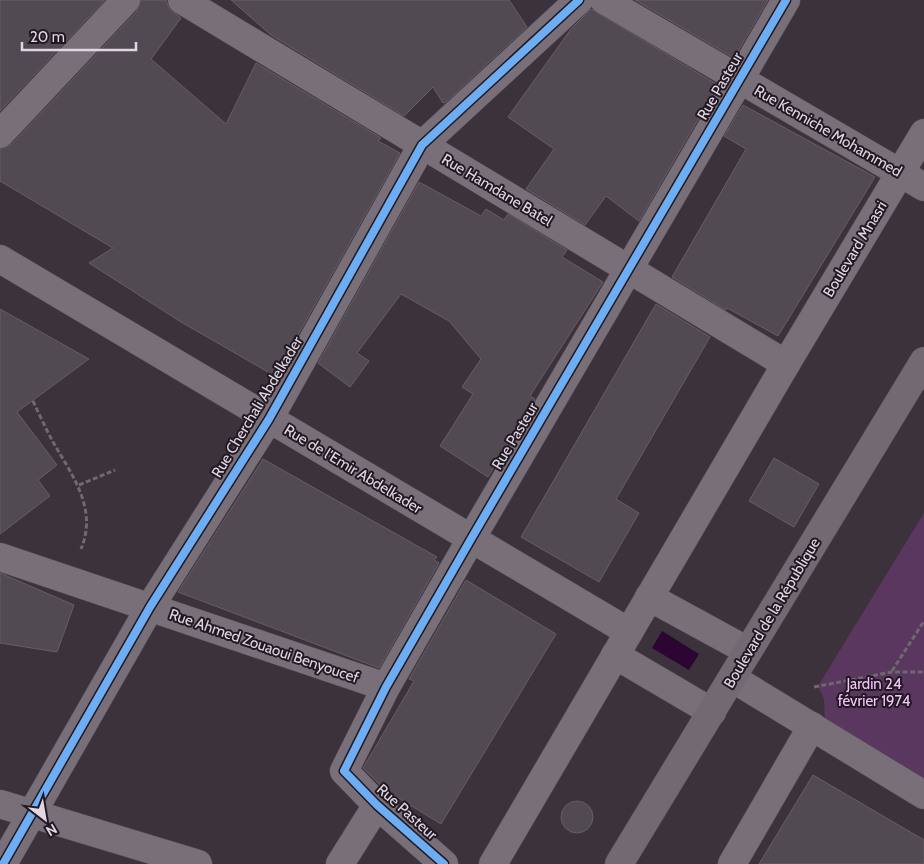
<svg xmlns="http://www.w3.org/2000/svg" width="924" height="864" font-family="Cabin,sans-serif">
<style>
.green{fill:#59375e}
.water{fill:#2d0533}
.building{fill:#514a52;stroke:#665e67}
.lines{fill:none;stroke-linecap:round;stroke-linejoin:round}
.street-casing{stroke:#584f59;stroke-width:29}
.secondary-casing{stroke:#584f59;stroke-width:29}
.path{stroke:#6f6870;stroke-width:3;stroke-dasharray:5 2.5;stroke-linecap:butt}
.street{stroke:#786f78;stroke-width:28}
.secondary{stroke:#736973;stroke-width:28}
.cycleway-casing{stroke:#211922;stroke-width:11}
.cycleway{stroke:#6dadf4;stroke-width:8}
.labels{text-anchor:middle;dominant-baseline:central;stroke-width:4;stroke-linejoin:round;paint-order:stroke}
.street-label{font-size:15px;fill:#e1d6e3;stroke:#211922}
.park-label{font-size:15px;fill:#f6c5fc;stroke:#211922}
</style>
<rect width="100%" height="100%" fill="#3c323c"/>
<polygon class="green" points="924,513 924,784 825,724 824,699 818,686"/>
<polygon class="water" points="662,631 699,654 689,670 652,648"/>
<g class="building">
<polygon points="0,0 105,0 0,111"/>
<polygon points="141,0 166,0 169,8 181,18 151,59 226,124 256,63 381,138 378,141 400,153 275,376 181,322 89,263 113,248 0,181 0,149 11,145 137,11"/>
<polygon points="231,0 509,0 527,27 446,102 443,103 433,87 404,116 271,35"/>
<polygon points="635,0 768,0 734,58"/>
<polygon points="591,9 718,85 639,221 606,196 585,225 526,189 554,149 508,117 571,29"/>
<polygon points="743,105 875,177 778,336 727,308 726,310 672,277 746,149 724,136"/>
<polygon points="419,182 481,216 486,209 504,220 508,214 567,250 562,257 603,282 530,396 535,399 488,477 440,446 473,394 462,387 481,359 449,321 401,294 357,353 369,361 350,387 318,363"/>
<polygon points="656,304 710,337 616,499 639,513 599,582 521,537"/>
<polygon points="0,309 89,359 17,412 57,465 38,480 50,496 0,534"/>
<polygon points="774,458 819,484 794,527 749,501"/>
<polygon points="263,459 437,557 434,560 439,563 379,668 178,592"/>
<polygon points="0,573 74,605 57,652 0,643"/>
<polygon points="466,580 556,634 441,824 384,789 363,768 414,681 409,679"/>
<polygon points="813,775 924,840 924,864 759,864"/>
<circle cx="577" cy="817" r="16"/>
</g>
<g class="lines">
<g class="street-casing">
<g id="street">
<polyline points="182,0 786,364"/>
<polyline points="604,0 924,187"/>
<polyline points="0,134 126,0"/>
<polyline points="0,259 629,632"/>
<polyline points="0,557 386,687"/>
<polyline points="649,597 748,651"/>
<polyline points="615,655 712,712"/>
<polyline points="732,678 924,795"/>
<polyline points="0,804 198,864"/>
<polyline points="3,864 150,607 269,419 422,145 579,0"/>
<polyline points="340,864 377,805"/>
<polyline points="444,864 377,805 344,771 386,687 471,539 786,0"/>
<polyline points="493,864 786,364 924,133"/>
<polyline points="732,864 812,726"/>
</g>
</g>
<g class="secondary-casing">
<polyline id="secondary" points="619,864 924,361"/>
</g>
<g class="path">
<path d="M33 401C39 414 46 429 53 442 72 475 98 509 81 549"/>
<polyline points="79,485 115,470"/>
<polyline points="892,671 924,621"/>
<polyline points="814,687 892,672 924,672"/>
</g>
<use href="#street" class="street"/>
<use href="#secondary" class="secondary"/>
<g class="cycleway-casing">
<g id="cycleway">
<polyline points="3,864 150,607 269,419 422,145 579,0"/>
<polyline points="444,864 377,805 344,771 386,687 471,539 786,0"/>
</g>
</g>
<use href="#cycleway" class="cycleway"/>
</g>
<g class="labels">
<g class="street-label">
<text transform="translate(720 86) rotate(-60)">Rue Pasteur</text>
<text transform="translate(828 131) rotate(30)">Rue Kenniche Mohammed</text>
<text transform="translate(497 190) rotate(31)">Rue Hamdane Batel</text>
<text transform="translate(855 249) rotate(-59)">Boulevard Mnasri</text>
<text transform="translate(257 407) rotate(-59)">Rue Cherchali Abdelkader</text>
<text transform="translate(515 436) rotate(-59)">Rue Pasteur</text>
<text transform="translate(353 469) rotate(31)">Rue de l'Emir Abdelkader</text>
<text transform="translate(772 613) rotate(-59)">Boulevard de la République</text>
<text transform="translate(264 646) rotate(19)">Rue Ahmed Zouaoui Benyoucef</text>
<text transform="translate(407 812) rotate(42)">Rue Pasteur</text>
</g>
<g class="park-label">
<text x="874" y="684">Jardin 24<tspan x="874" dy="17">février 1974</tspan></text>
</g>
</g>
<g transform="translate(45 819) rotate(149)" stroke="#211922" stroke-width="4" paint-order="stroke">
<path d="M0-4L9 19L0 12L-9 19Z" fill="#e1d6e3"/>
<text y="-8" font-size="14" font-weight="bold" text-anchor="middle" fill="#e1d6e3">N</text>
</g>
<path d="M22 42v8h114v-8" fill="none" stroke="#e1d6e3" stroke-width="2.5"/>
<text x="30" y="42" font-size="15" fill="#e1d6e3" stroke="#211922" stroke-width="4" paint-order="stroke">20 m</text>
</svg>
